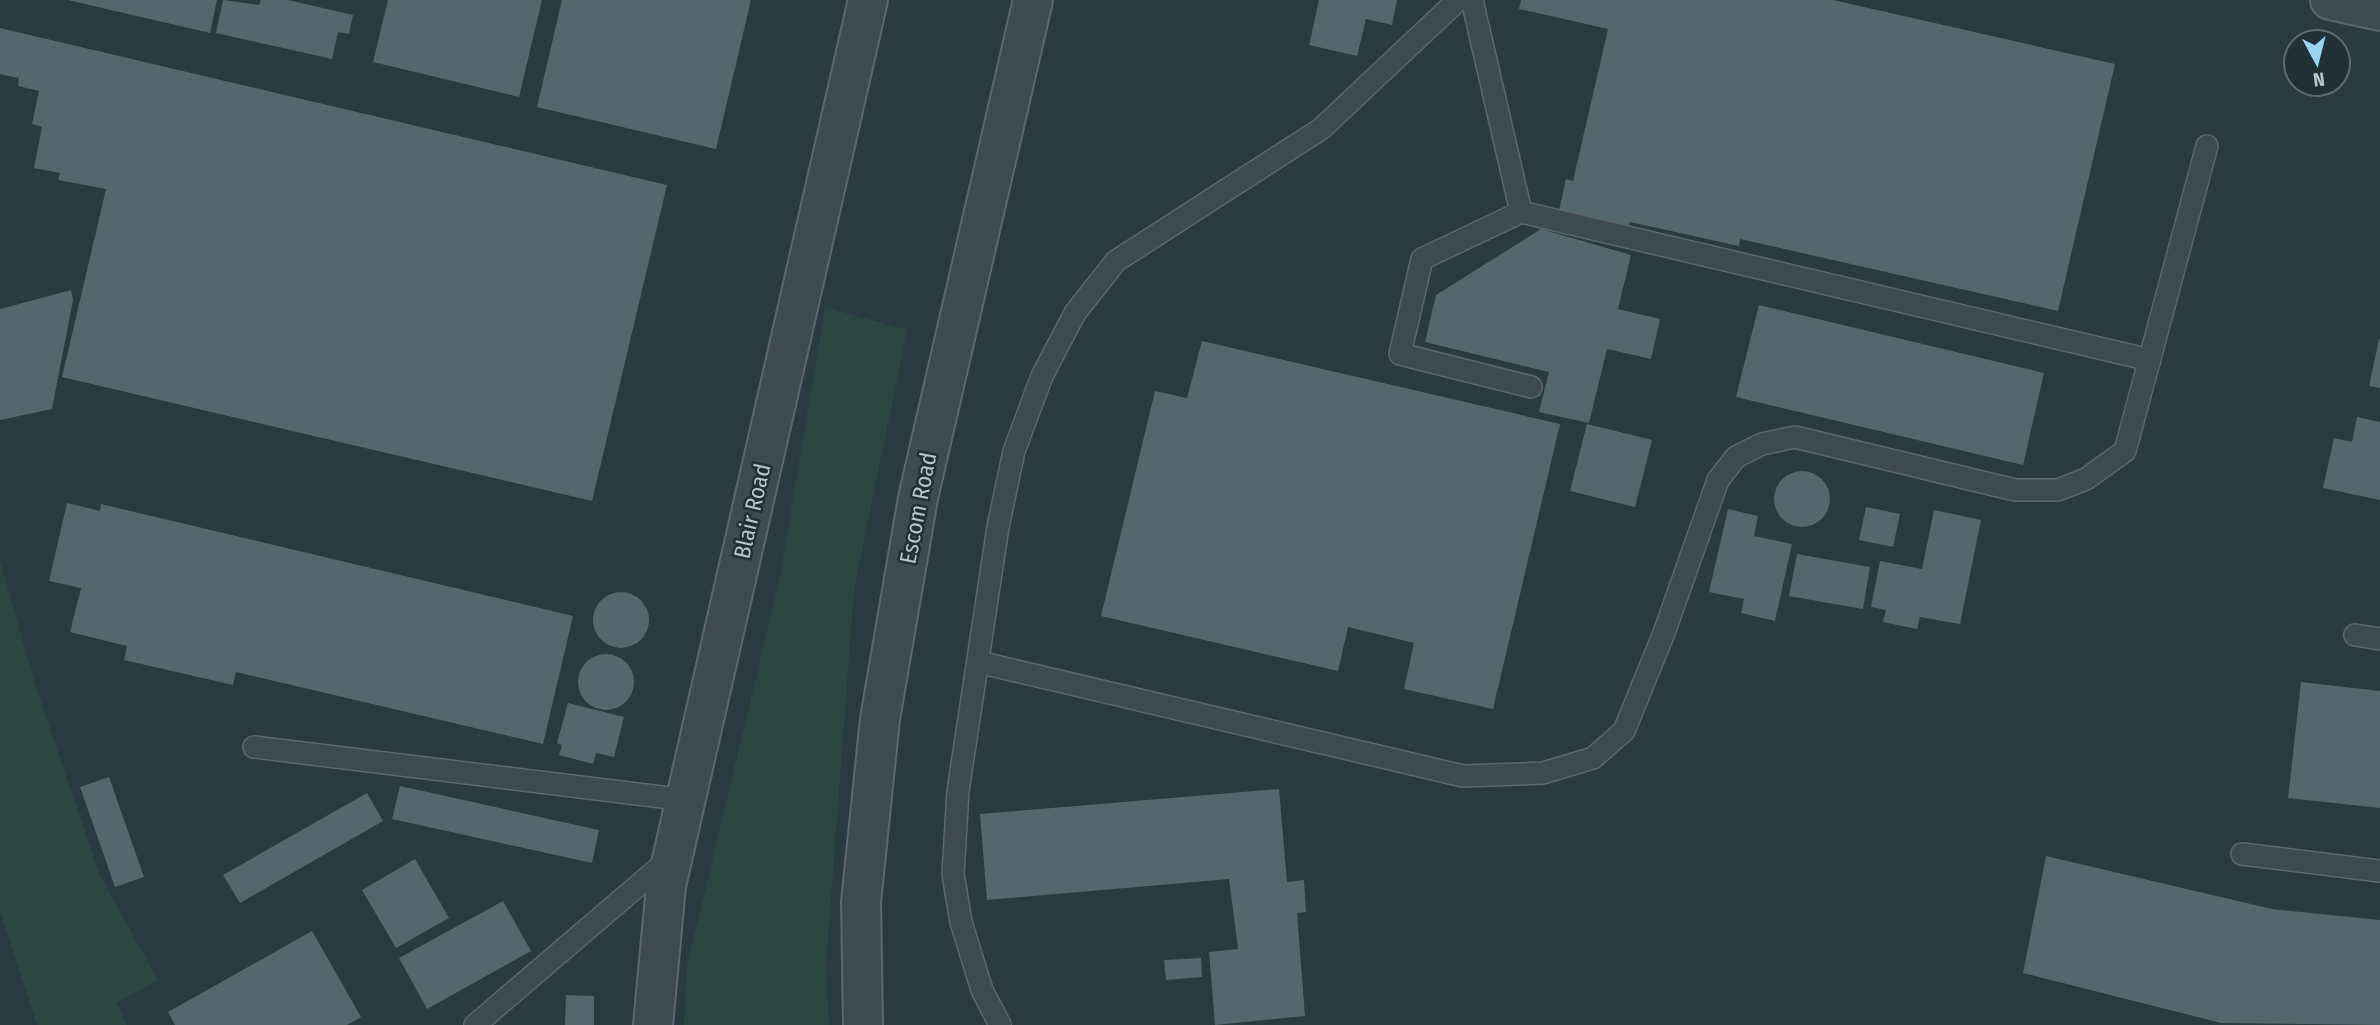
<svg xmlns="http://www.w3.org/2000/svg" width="2380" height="1025" font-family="'Fira Sans Condensed',sans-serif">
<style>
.green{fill:#2e4640}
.building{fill:#54676e}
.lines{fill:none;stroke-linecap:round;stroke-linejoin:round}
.service-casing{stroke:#5b686e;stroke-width:24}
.minor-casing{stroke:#5b686e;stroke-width:42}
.tertiary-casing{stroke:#5b686e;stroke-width:42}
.service{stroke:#3d4b51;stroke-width:21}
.minor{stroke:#3d4b51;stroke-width:38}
.tertiary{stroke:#3d4b51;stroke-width:38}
.labels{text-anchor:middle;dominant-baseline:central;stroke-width:5;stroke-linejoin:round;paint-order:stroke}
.street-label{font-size:23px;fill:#bac5cb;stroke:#213036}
</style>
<rect width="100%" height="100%" fill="#293a41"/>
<g class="green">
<polygon points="825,307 907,330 854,590 826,965 829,1025 684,1025 687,966 780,577"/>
<polygon points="0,561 35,684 100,876 158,980 116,1003 127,1025 37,1025 0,911"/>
</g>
<g class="building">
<polygon points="68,0 217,0 210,33"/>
<polygon points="223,0 259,5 261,0 288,0 353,15 349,34 338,32 332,59 216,33"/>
<polygon points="388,0 542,0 519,97 373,62"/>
<polygon points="562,0 751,0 716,149 537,107"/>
<polygon points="1319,0 1397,0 1392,25 1366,19 1357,56 1309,45"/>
<polygon points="1521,0 1833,0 2115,64 2058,311 1740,239 1739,246 1630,222 1628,226 1559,211 1566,179 1573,181 1608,29 1519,9"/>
<polygon points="0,28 667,185 592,501 62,377 106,189 58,180 60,173 34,168 42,127 32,124 39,91 18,86 19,78 0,74"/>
<polygon points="1541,229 1631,255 1618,309 1660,319 1651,359 1607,349 1589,423 1539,412 1549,372 1425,342 1436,295"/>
<polygon points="71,290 73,300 52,409 0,420 0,309"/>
<polygon points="1759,305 2044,373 2023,465 1736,397"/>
<polygon points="2379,339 2380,339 2380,388 2369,386"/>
<polygon points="1202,341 1560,424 1493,709 1404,689 1414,643 1348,627 1338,671 1101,616 1155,391 1187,398"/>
<polygon points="2357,417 2380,422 2380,500 2323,488 2334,438 2352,442"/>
<polygon points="1587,424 1652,440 1635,507 1570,491"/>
<circle cx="1802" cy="499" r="28"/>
<polygon points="67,503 100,511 101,504 573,616 543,744 236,672 233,685 124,660 127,646 70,632 81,588 49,581"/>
<polygon points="1866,507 1900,514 1893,547 1859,540"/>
<polygon points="1728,509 1758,516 1754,536 1792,544 1775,621 1741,613 1744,599 1709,592"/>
<polygon points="1934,510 1981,520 1960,624 1920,617 1917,629 1883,622 1886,610 1871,607 1880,561 1922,569"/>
<polygon points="1797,554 1870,567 1863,609 1789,596"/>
<circle cx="621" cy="620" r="28"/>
<circle cx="606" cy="682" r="28"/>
<polygon points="2301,682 2380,691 2380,808 2288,798"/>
<polygon points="568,703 624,717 614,757 596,753 593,764 559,755 562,745 557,743"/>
<polygon points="109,777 144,877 115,887 80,787"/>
<polygon points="400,786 599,830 592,863 392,819"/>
<polygon points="1279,789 1287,882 1304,880 1306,912 1297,913 1305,1016 1215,1025 1209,952 1238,949 1229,879 987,900 980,814"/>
<polygon points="367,793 383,821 240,903 223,875"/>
<polygon points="2046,856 2272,909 2380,920 2380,1025 2221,1023 2023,973"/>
<polygon points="415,859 449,918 396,948 362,890"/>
<polygon points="503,901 531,951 427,1009 399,958"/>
<polygon points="312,931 361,1017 347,1025 175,1025 168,1012"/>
<polygon points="1201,958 1202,977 1166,980 1164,960"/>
<polygon points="566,995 594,996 594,1025 565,1025"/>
</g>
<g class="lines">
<g class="service-casing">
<g id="service">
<polyline points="1472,0 1521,212"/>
<polyline points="1531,387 1400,354 1422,259 1521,212 2150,360"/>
<polyline points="2355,635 2380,639"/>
<polyline points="978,662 1463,776 1543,773 1593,758 1624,731 1664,633 1718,480 1736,457 1762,444 1795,437 2015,490 2058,490 2086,479 2125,451 2207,146"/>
<polyline points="254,747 686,800"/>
<polyline points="2242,854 2380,871"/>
<polyline points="475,1025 669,859"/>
<polyline points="1000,1025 982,990 961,922 953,874 958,791 998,527 1014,451 1042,376 1075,313 1116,261 1321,129 1458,0"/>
</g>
</g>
<g class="minor-casing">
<g id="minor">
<polyline points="2330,0 2380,11"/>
<polyline points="653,1025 666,886 868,0"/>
</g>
</g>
<g class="tertiary-casing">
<polyline id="tertiary" points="863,1025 861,902 880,719 918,498 1033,0"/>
</g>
<use href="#service" class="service"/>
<use href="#minor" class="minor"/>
<use href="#tertiary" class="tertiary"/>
</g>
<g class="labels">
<g class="street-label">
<text transform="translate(918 508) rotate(-79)">Escom Road</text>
<text transform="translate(752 511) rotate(-77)">Blair Road</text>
</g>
</g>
<g transform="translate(2317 63) rotate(173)"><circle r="33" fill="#213036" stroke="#5e6c72" stroke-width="2"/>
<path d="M0-5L12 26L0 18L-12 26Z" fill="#98d3f2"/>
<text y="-10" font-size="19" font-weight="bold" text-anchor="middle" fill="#bac5cb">N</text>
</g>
</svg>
